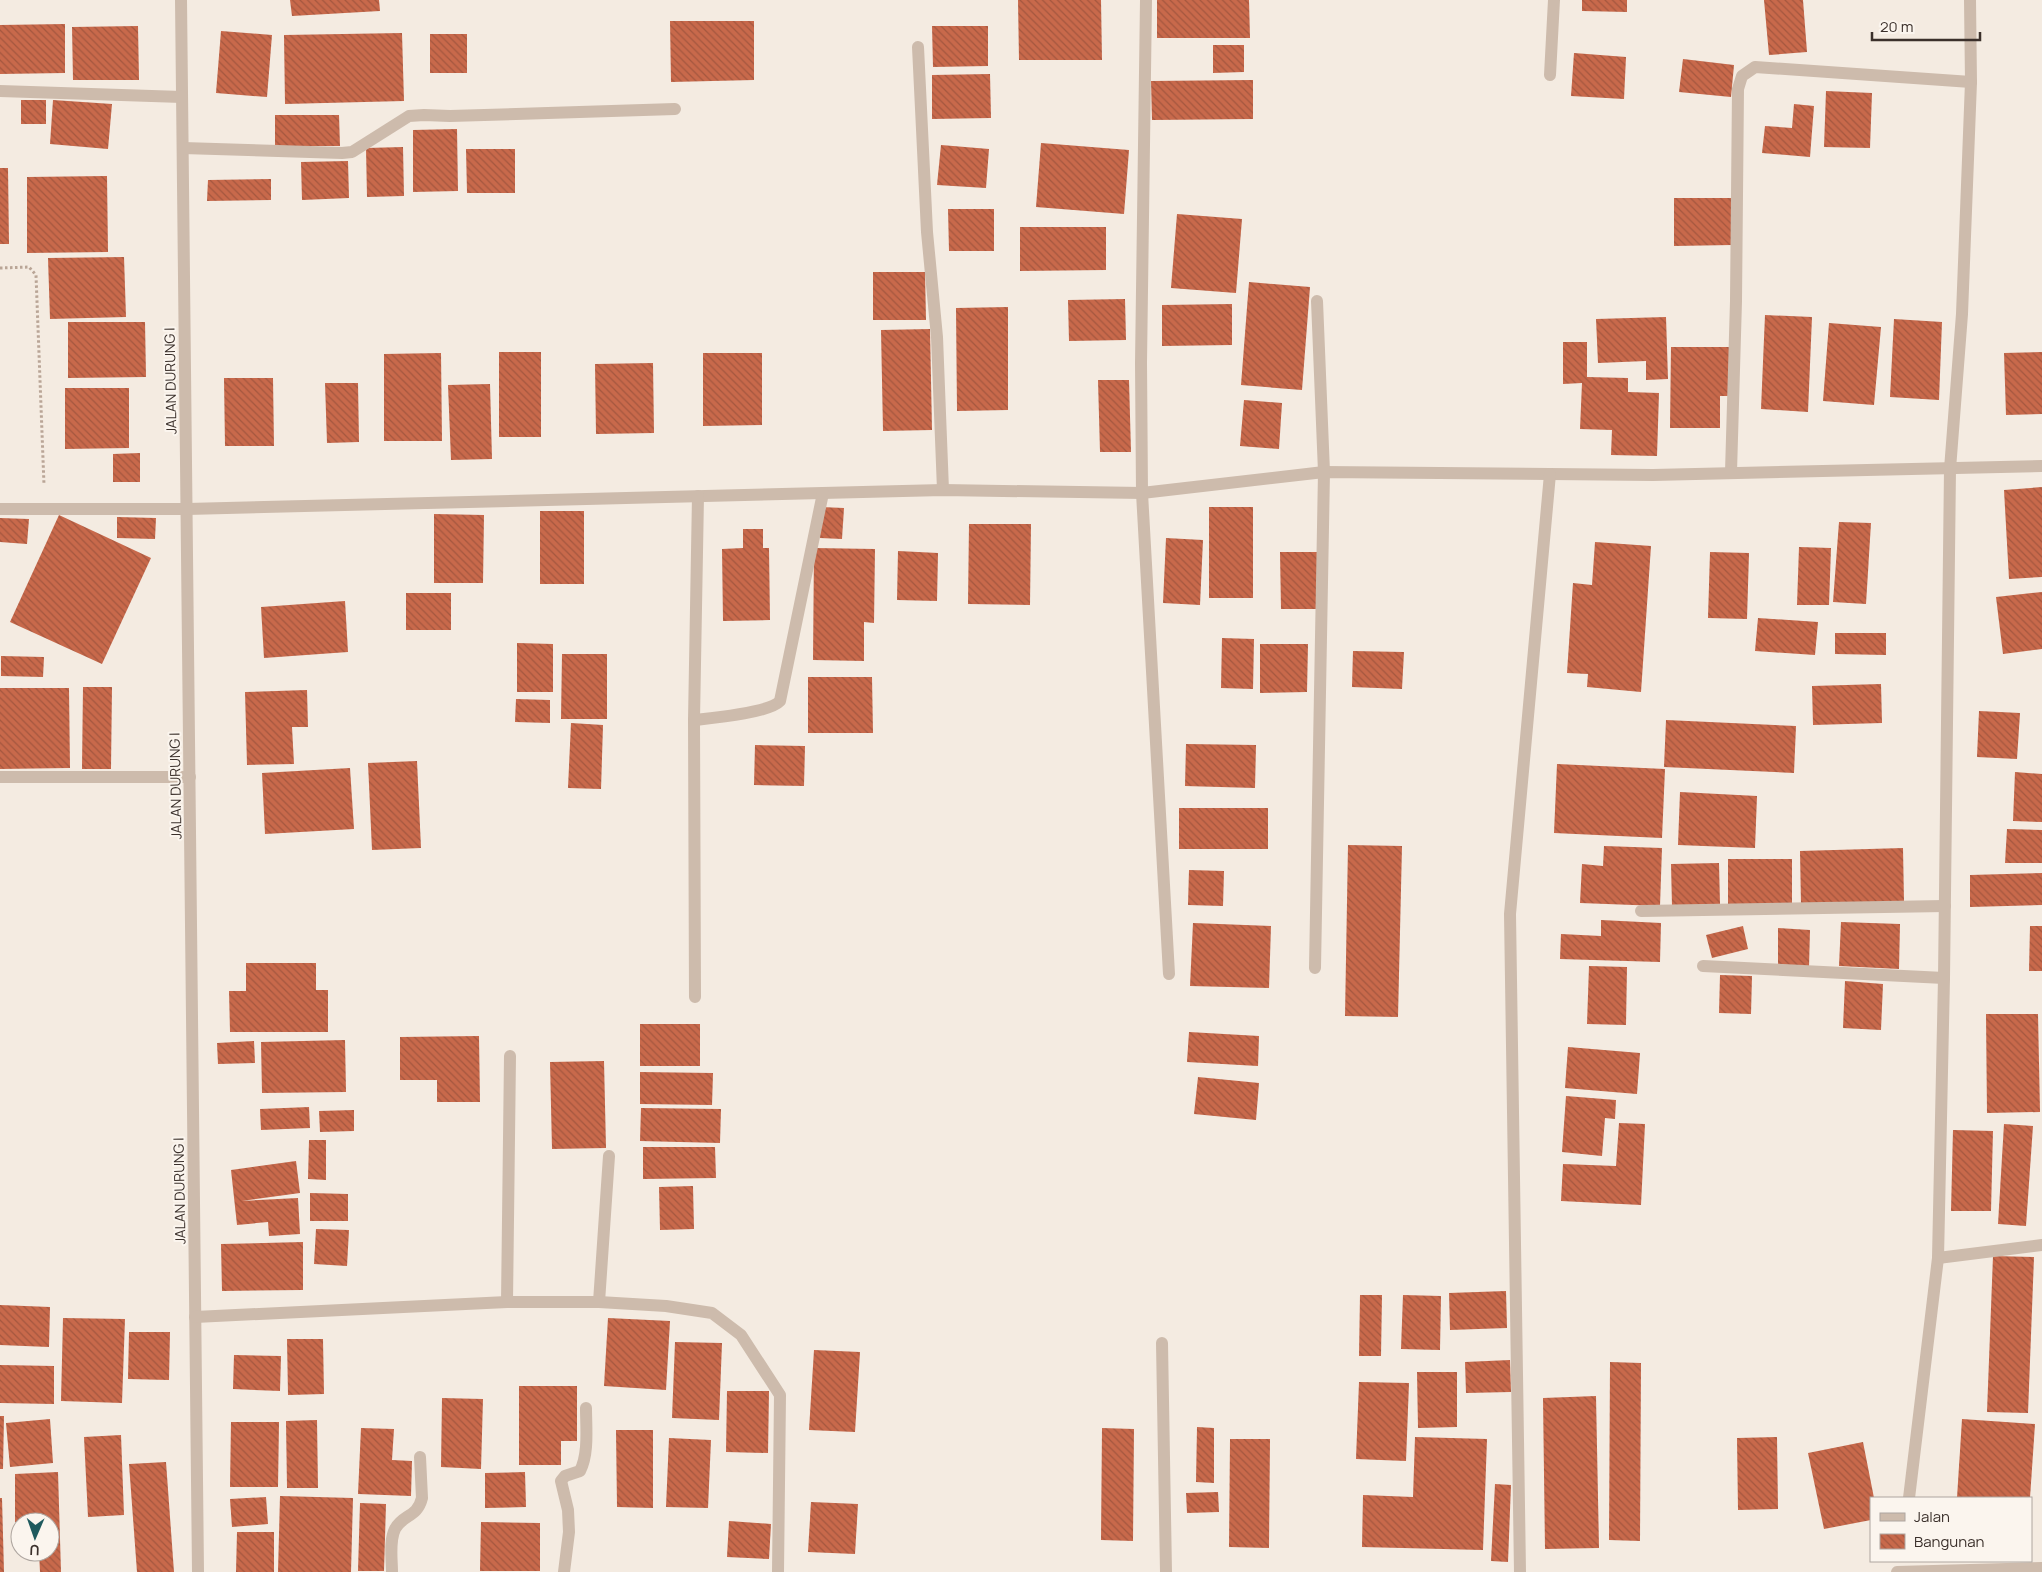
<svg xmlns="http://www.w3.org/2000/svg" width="2042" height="1572" font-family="Manrope,sans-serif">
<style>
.building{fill:url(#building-back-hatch)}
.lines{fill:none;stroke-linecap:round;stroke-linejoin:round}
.path{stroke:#b9a596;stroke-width:3;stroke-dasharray:2.5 2.5;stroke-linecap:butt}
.minor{stroke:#cdbbac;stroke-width:12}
.labels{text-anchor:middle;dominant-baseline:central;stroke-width:4;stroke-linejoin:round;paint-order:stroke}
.street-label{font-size:14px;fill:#3b302b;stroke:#fbf5ee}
</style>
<defs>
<pattern id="building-back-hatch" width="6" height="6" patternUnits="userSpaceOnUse" patternTransform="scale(1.25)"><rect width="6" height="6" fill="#c8694b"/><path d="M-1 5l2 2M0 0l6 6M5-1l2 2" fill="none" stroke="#a4573f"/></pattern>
</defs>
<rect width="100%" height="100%" fill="#f4ebe1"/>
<g class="building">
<polygon points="290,0 379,0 380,11 292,16"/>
<polygon points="1018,0 1101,0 1102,60 1019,60"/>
<polygon points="1157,0 1249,0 1250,38 1157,38"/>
<polygon points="1582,0 1627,0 1627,12 1582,11"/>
<polygon points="1764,0 1803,0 1807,52 1769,55"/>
<polygon points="670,21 754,21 754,80 671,82"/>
<polygon points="65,24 65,73 0,74 0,25"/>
<polygon points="138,26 139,80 73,80 72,27"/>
<polygon points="932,26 988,26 988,66 933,67"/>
<polygon points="221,31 272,35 267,97 216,93"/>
<polygon points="402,33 404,101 285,104 284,35"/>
<rect x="430" y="34" width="37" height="39"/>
<polygon points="1213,45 1244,45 1244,72 1213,73"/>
<polygon points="1574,53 1626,57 1624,99 1571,96"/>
<polygon points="1683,59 1734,65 1731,97 1679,92"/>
<polygon points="990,74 991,118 932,119 932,75"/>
<polygon points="1253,80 1253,119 1152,120 1151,81"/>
<polygon points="1826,91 1872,93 1870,148 1824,147"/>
<rect x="21" y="100" width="25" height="24"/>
<polygon points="53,100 112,104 108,149 50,144"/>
<polygon points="1794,104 1814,106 1810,157 1762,153 1765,126 1792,128"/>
<polygon points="275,115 339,115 340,146 275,146"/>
<polygon points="457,129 458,191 413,192 413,130"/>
<polygon points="1041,143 1129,150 1124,214 1036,207"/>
<polygon points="941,145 989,149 986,188 937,185"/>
<polygon points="403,147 404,196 367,197 366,148"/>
<polygon points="466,149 515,149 515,193 467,193"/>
<polygon points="348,161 349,198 302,200 301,162"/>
<polygon points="0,168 8,168 9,244 0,244"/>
<polygon points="107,176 108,252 27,253 27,177"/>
<polygon points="271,179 271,200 207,201 208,180"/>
<polygon points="1674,198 1731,198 1732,245 1674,246"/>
<polygon points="948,209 994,209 994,251 949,251"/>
<polygon points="1177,214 1242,219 1236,293 1171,288"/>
<polygon points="1020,227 1106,227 1106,270 1020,271"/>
<polygon points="124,257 126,317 50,319 48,258"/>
<polygon points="873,272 925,272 926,320 873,320"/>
<polygon points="1249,282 1310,287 1302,390 1241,385"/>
<polygon points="1125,299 1126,340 1069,341 1068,300"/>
<polygon points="1232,304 1232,345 1162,346 1162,305"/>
<polygon points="1008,307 1008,410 957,411 956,308"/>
<polygon points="1765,315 1812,317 1808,412 1761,409"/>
<polygon points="1666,317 1668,379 1646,380 1646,361 1598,363 1596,319"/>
<polygon points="1894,319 1942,322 1939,400 1890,397"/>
<polygon points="68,322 145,322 146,377 68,378"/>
<polygon points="1829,323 1881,327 1874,405 1823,401"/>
<polygon points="930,329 932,430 883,431 881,330"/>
<polygon points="1563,342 1587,342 1587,377 1628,378 1628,392 1659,393 1657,456 1611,455 1612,430 1580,429 1582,383 1563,384"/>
<polygon points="1671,347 1731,347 1731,396 1720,396 1720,428 1670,428"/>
<rect x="499" y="352" width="42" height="85"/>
<polygon points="2042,352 2042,414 2006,415 2004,353"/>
<polygon points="441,353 442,441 384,441 384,354"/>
<polygon points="703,353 762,353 762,425 703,426"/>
<polygon points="653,363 654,433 596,434 595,364"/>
<polygon points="224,378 273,378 274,446 225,446"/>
<polygon points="1098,380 1129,380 1131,452 1100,452"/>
<polygon points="325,383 358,383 359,442 327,443"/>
<polygon points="490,384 492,459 451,460 448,385"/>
<polygon points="65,388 129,388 129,448 65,449"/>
<polygon points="1244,400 1282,403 1279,449 1240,446"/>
<polygon points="140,453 140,482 113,482 113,454"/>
<polygon points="2042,487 2042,577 2009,579 2004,490"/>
<polygon points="821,507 844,508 842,539 820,538"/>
<rect x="1209" y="507" width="44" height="91"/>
<rect x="540" y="511" width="44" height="73"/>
<polygon points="434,514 484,515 483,583 434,583"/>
<polygon points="59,515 151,558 102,664 10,622"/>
<polygon points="117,517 156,518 155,539 117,538"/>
<polygon points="0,518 29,519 27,544 0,542"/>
<polygon points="1839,522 1871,523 1866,604 1833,602"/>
<polygon points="969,524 1031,524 1030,605 968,604"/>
<polygon points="743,529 763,529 763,548 769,548 770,620 723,621 722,549 743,548"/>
<polygon points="1166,538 1203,540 1200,605 1163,603"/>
<polygon points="1595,542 1651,546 1641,692 1587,687 1588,674 1567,673 1573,583 1592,585"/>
<polygon points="1799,547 1831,548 1829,605 1797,605"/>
<polygon points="814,548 875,549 874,623 864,622 864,661 813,660"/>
<polygon points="898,551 938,553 937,601 897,600"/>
<polygon points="1280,552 1318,552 1318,609 1281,609"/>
<polygon points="1710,552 1749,553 1747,619 1708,618"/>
<polygon points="2042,592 2042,649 2003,654 1996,597"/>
<rect x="406" y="593" width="45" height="37"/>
<polygon points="345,601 348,652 264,658 261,607"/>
<polygon points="1758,618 1818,622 1815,655 1755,651"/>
<polygon points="1835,633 1886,633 1886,655 1835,654"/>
<polygon points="1222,638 1254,639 1253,689 1221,688"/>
<polygon points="517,643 553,644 553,692 517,692"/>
<polygon points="1260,644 1308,644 1307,692 1260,693"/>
<polygon points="1353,651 1404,652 1402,689 1352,687"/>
<polygon points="562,654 607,654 607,719 561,719"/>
<polygon points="1,656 44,657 43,677 1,676"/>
<polygon points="808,677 872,677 873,733 808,733"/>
<polygon points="1881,684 1882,723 1813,725 1812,686"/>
<polygon points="83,687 112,687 111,769 82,769"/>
<polygon points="0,688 69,688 70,768 0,769"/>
<polygon points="307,690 308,727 292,727 294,764 247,765 245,692"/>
<polygon points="516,699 550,700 550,723 515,722"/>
<polygon points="1979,711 2020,713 2017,759 1977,757"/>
<polygon points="1666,720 1796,726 1794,773 1664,767"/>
<polygon points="571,723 603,725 601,789 568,788"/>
<polygon points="1186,744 1256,745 1255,788 1185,786"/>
<polygon points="755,745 805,746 804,786 754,785"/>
<polygon points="417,761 421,848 372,850 368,763"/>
<polygon points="1557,764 1665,769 1662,838 1554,833"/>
<polygon points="350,768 354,829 265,834 262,773"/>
<polygon points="2015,772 2042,774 2042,822 2013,821"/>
<polygon points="1680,792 1757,796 1755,848 1678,845"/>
<rect x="1179" y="808" width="89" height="41"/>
<polygon points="2007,829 2042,830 2042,863 2005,863"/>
<polygon points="1348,845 1402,846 1398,1017 1345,1016"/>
<polygon points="1604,846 1662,848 1660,906 1580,903 1582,864 1603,866"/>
<polygon points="1903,848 1904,902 1801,905 1800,851"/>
<rect x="1728" y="859" width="64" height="46"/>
<polygon points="1719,863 1720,904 1672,906 1671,864"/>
<polygon points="1189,870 1224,871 1223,906 1188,905"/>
<polygon points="2042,873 2042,905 1970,907 1970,875"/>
<polygon points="1601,920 1661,923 1660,962 1560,959 1561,934 1601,936"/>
<polygon points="1841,922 1900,924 1899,969 1839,966"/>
<polygon points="1193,923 1271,926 1269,988 1190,986"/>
<polygon points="1743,926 1748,949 1712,958 1706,935"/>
<polygon points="2030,926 2042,926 2042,971 2029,971"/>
<polygon points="1778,928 1810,930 1809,967 1778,967"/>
<polygon points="246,963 316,963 316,990 328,990 328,1032 230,1032 229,991 246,991"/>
<polygon points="1589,966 1627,967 1626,1025 1587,1024"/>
<polygon points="1720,975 1752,976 1751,1014 1719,1013"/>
<polygon points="1845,981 1883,984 1881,1030 1843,1028"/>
<polygon points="1986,1014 2038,1014 2040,1112 1987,1113"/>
<rect x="640" y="1024" width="60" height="42"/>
<polygon points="1189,1032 1259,1036 1258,1066 1187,1062"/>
<polygon points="479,1036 480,1102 437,1102 437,1080 400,1080 400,1037"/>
<polygon points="345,1040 346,1092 262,1093 261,1042"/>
<polygon points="254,1041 255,1063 218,1064 217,1043"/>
<polygon points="1568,1047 1640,1053 1637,1094 1565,1088"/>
<polygon points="604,1061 606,1148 552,1149 550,1062"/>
<polygon points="640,1072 713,1073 712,1105 640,1104"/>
<polygon points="1198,1077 1259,1083 1256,1120 1194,1114"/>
<polygon points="1566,1096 1616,1100 1615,1119 1605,1118 1602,1156 1562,1152"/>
<polygon points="309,1107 310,1128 261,1130 260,1109"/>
<polygon points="641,1108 721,1109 720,1143 640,1141"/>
<polygon points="354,1110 354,1131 320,1132 319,1111"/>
<polygon points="1619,1123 1645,1124 1641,1205 1561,1201 1563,1164 1616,1166"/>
<polygon points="2004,1124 2033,1126 2026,1226 1998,1224"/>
<polygon points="1953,1130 1993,1131 1991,1211 1951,1211"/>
<polygon points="309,1140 326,1140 326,1180 308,1179"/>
<polygon points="643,1147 715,1147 716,1178 643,1179"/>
<polygon points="296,1161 300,1193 242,1201 298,1198 300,1234 269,1236 268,1222 237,1225 231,1170"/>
<polygon points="693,1186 694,1229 660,1230 659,1187"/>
<polygon points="310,1193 348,1194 348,1221 310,1221"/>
<polygon points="316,1229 349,1230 347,1266 314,1264"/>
<polygon points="303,1242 303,1290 222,1291 221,1244"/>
<polygon points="1993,1256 2034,1257 2028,1413 1987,1412"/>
<polygon points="1506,1291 1507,1328 1450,1330 1449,1293"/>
<polygon points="1360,1295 1382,1295 1381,1356 1359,1356"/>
<polygon points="1403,1295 1441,1296 1440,1350 1401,1349"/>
<polygon points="0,1305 50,1307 49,1347 0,1345"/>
<polygon points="63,1318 125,1319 122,1403 61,1401"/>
<polygon points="608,1318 670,1321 666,1390 604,1386"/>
<polygon points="129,1332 170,1332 169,1380 128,1379"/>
<polygon points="287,1339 323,1339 324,1394 288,1395"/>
<polygon points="675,1342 722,1343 719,1420 672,1418"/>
<polygon points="814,1350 860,1352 855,1432 809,1430"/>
<polygon points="234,1355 281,1356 280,1391 233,1389"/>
<polygon points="1510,1360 1511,1392 1466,1393 1465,1362"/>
<polygon points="1610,1362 1641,1363 1640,1541 1609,1540"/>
<polygon points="0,1365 54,1366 54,1404 0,1403"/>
<polygon points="1417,1372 1457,1372 1457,1427 1418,1428"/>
<polygon points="1359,1382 1409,1383 1406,1461 1356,1459"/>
<polygon points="519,1386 577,1386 577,1441 561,1441 561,1465 519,1465"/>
<polygon points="727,1391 769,1391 768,1453 726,1452"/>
<polygon points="1596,1396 1599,1548 1545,1549 1543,1398"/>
<polygon points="442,1398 483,1399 481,1469 441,1467"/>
<polygon points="0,1416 4,1416 3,1469 0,1469"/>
<polygon points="50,1419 53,1463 10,1467 6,1423"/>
<polygon points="1962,1419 2035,1424 2030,1498 1957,1498"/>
<polygon points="317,1420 318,1488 287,1488 286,1421"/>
<polygon points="231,1422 279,1422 278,1487 230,1487"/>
<polygon points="1197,1427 1214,1428 1214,1483 1196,1482"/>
<polygon points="361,1428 394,1429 392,1460 412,1461 411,1496 358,1494"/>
<polygon points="1102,1428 1134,1429 1133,1541 1101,1540"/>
<polygon points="616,1430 653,1430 653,1508 617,1507"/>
<polygon points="121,1435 124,1515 88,1517 84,1437"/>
<polygon points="1415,1437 1487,1439 1483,1550 1362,1547 1363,1495 1413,1497"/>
<polygon points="1777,1437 1778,1509 1738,1510 1737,1438"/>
<polygon points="669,1438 711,1440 708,1508 666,1507"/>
<polygon points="1230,1439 1270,1439 1269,1548 1229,1547"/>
<polygon points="1863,1442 1874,1498 1871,1498 1871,1520 1824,1529 1808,1453"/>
<polygon points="166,1462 174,1572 137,1572 129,1464"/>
<polygon points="58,1472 61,1572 40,1572 39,1552 50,1552 50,1522 15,1522 15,1474"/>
<polygon points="525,1472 526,1507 485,1508 485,1473"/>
<polygon points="1495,1484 1511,1485 1508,1562 1491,1561"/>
<polygon points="1218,1492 1219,1512 1187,1513 1186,1493"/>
<polygon points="280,1496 353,1498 351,1572 278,1572"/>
<polygon points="266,1497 268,1524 232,1527 230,1499"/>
<polygon points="0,1498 2,1498 4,1572 0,1572"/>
<polygon points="811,1502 858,1504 855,1554 808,1552"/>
<polygon points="360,1503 386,1504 384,1571 358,1571"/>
<polygon points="729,1521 771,1524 769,1559 727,1557"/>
<polygon points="481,1522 540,1523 540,1571 480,1571"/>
<polygon points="237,1532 274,1532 274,1572 236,1572"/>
</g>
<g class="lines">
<polyline class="path" points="0,268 29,267 36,275 44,485"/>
<g class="minor">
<polyline points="181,0 198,1572"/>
<polyline points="1146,0 1141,363 1142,493 1169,974"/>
<polyline points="918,47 927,232 937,337 943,490"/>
<polyline points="1550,75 1554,0"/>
<polyline points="0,91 182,97"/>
<polyline points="183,148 342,153 352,152 409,116 424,115 450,116 675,109"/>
<polyline points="1731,472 1736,301 1738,89 1742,76 1755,67 1971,82"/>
<polyline points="0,509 187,509 943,490 1142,493 1324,472 1653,475 2042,466"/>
<path d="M694 720C712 718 769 713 780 701L823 493"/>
<polyline points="0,777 190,777"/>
<polyline points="1641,911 1945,906"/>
<polyline points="1703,966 1944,978"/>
<polyline points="1315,968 1324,472 1317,301"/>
<polyline points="695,997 694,720 698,496"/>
<polyline points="1938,1258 2042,1245"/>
<polyline points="507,1302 510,1056"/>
<polyline points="599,1302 609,1156"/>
<polyline points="195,1317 507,1302 599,1302 666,1306 712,1313 741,1335 780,1395 778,1572"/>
<polyline points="1162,1343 1166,1572"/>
<polyline points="1909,1498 1938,1258 1944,978 1950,469 1962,314 1971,82 1970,0"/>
<path d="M392 1572C392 1559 389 1541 395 1529 403 1514 417 1518 422 1498L420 1457"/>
<path d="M564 1572 569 1532 568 1510 561 1481 565 1476 580 1471C589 1453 586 1428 586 1408"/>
<polyline points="1520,1572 1510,914 1550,474"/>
<polyline points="1897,1572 2042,1568"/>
</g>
</g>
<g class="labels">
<g class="street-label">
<text transform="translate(170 381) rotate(-91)">JALAN DURUNG I</text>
<text transform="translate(175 786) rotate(-91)">JALAN DURUNG I</text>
<text transform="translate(179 1191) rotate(-91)">JALAN DURUNG I</text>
</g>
</g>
<rect x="1870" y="1497" width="162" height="65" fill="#fbf5ee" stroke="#aea6a0"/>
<rect x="1880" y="1513" width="25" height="8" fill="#cdbbac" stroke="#aea6a0"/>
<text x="1914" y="1522" font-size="15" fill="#3b302b">Jalan</text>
<rect x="1880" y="1534" width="25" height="15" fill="url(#building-back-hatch)" stroke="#aea6a0"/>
<text x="1914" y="1547" font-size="15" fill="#3b302b">Bangunan</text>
<g transform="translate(35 1537) rotate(182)"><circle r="24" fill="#fbf5ee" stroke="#aea6a0"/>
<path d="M0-4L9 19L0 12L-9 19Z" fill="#1f5a5e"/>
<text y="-8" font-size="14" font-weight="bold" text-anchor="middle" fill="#3b302b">U</text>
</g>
<path d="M1872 32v8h108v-8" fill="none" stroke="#3b302b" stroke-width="2.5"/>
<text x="1880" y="32" font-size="15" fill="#3b302b" stroke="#fbf5ee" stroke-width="4" paint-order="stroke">20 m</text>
</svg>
